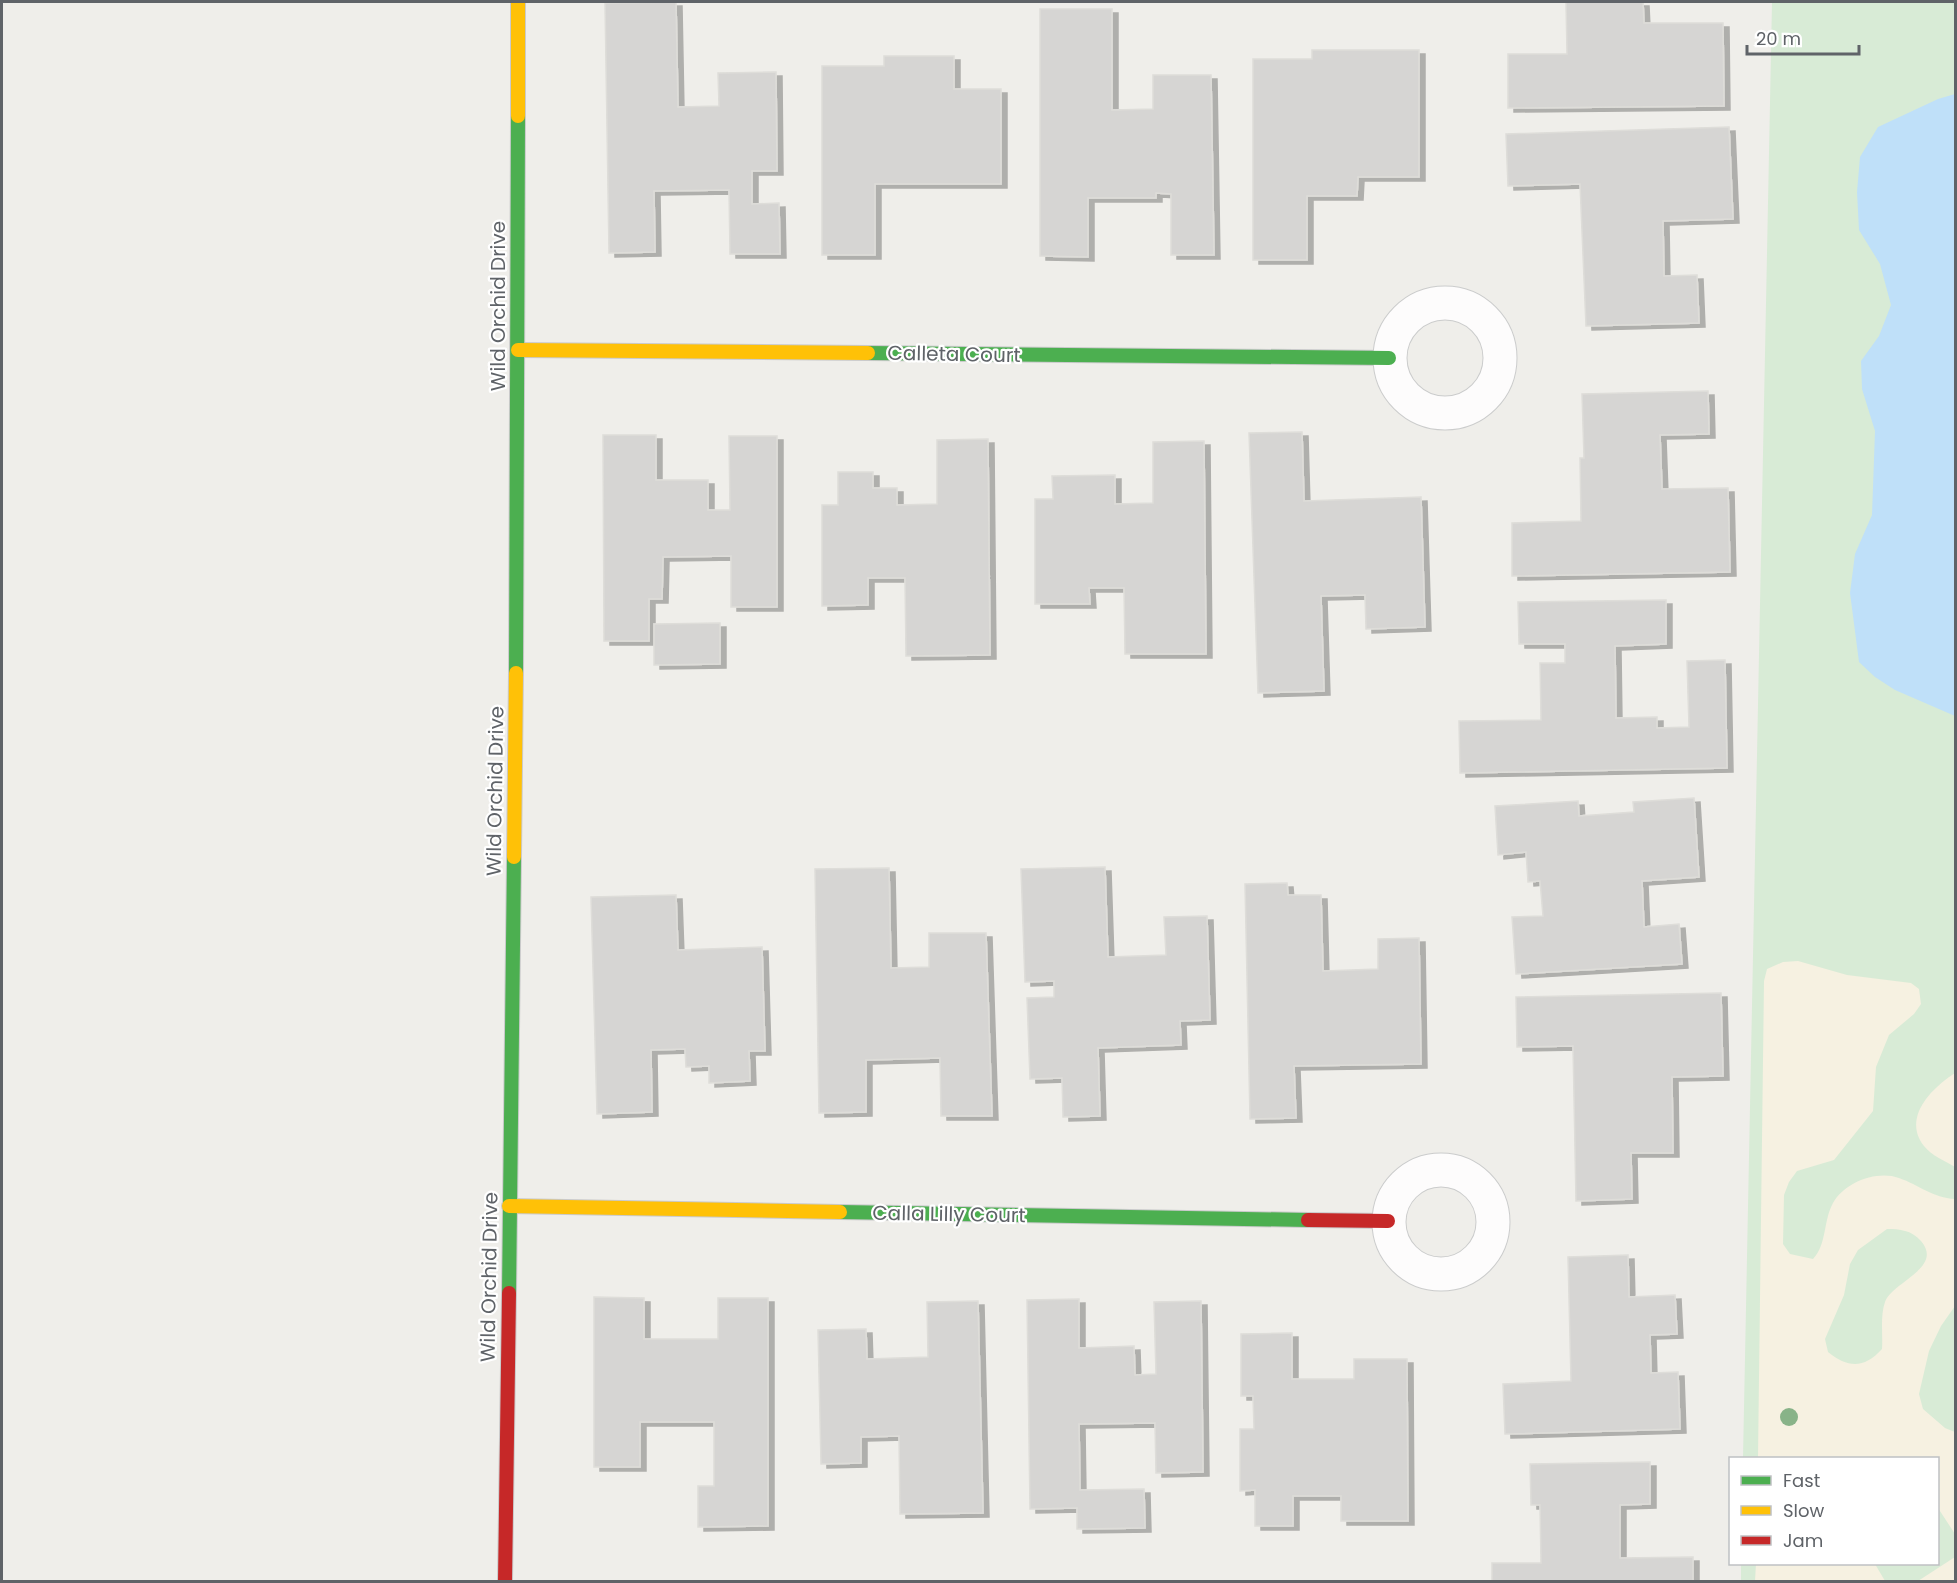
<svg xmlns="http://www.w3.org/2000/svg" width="1957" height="1583" font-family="Poppins,sans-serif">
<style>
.green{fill:#d8ebd6}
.sand{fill:#f6f1e1;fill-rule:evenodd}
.water{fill:#bfe0f9}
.building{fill:#d6d5d3;stroke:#deddd9;stroke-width:1.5;filter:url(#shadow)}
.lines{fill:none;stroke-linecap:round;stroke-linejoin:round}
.street-casing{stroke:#cbcccc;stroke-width:35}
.fast-casing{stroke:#cacacb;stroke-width:16}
.slow-casing{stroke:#cacacb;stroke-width:16}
.jam-casing{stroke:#cacacb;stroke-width:16}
.street{stroke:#fdfcfc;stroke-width:33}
.fast{stroke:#4caf50;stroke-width:14}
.slow{stroke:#ffc107;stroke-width:14}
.jam{stroke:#c62828;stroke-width:14}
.tree{fill:#88b388}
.labels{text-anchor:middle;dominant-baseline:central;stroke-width:4.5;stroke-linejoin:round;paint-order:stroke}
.street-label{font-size:20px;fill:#5f6368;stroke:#fff}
</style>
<defs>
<filter id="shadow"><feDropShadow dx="6" dy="4" stdDeviation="0" flood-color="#0004"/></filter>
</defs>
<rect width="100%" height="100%" fill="#efeeea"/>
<polygon class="green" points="1772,2 1955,2 1955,1581 1741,1582 1741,1564 1938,1564 1938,1458 1743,1458"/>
<g class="sand">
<path d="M1798 961 1847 975 1911 983 1919 989 1921 1004 1914 1014 1889 1035 1876 1067 1873 1111 1834 1160 1797 1171 1789 1182 1784 1195 1783 1244 1790 1254 1813 1259C1827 1244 1823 1221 1833 1203 1845 1182 1877 1170 1899 1178 1919 1185 1933 1198 1955 1199V1306L1941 1326 1929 1351 1919 1394 1923 1409 1945 1428 1955 1432V1534L1938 1508V1458H1758L1764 981 1767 969 1783 962ZM1887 1229C1900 1229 1911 1230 1921 1241 1944 1268 1892 1282 1885 1302 1880 1316 1883 1335 1882 1349 1864 1369 1848 1368 1828 1352L1825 1339 1844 1295 1850 1264 1858 1250Z"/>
<path d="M1955 1073V1167C1945 1161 1932 1156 1924 1146 1902 1117 1932 1088 1955 1073Z"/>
<polygon points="1955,1557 1955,1581 1918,1581"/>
<polygon points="1756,1564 1875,1564 1885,1581 1755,1581"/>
</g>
<polygon class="water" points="1955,94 1956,94 1955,716 1895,690 1875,677 1859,662 1850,593 1855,554 1872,515 1875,431 1862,389 1861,361 1879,336 1891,305 1880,264 1859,230 1857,192 1860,157 1878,127 1938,99"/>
<g class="building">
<polygon points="676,2 678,107 719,106 718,73 776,72 777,171 752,171 752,204 779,203 780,254 730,254 729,190 654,191 655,252 609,253 605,3"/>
<polygon points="1566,2 1643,2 1644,23 1723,23 1724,106 1508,108 1508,54 1567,54"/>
<polygon points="1040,9 1112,9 1112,110 1153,109 1153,75 1211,75 1214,255 1171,255 1171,194 1156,193 1156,198 1088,198 1088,257 1040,256"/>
<polygon points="1312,50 1419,50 1419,177 1358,177 1357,196 1307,196 1307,260 1253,260 1253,59 1312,59"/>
<polygon points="884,56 954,56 954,89 1001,89 1001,184 875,184 875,255 822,255 822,66 884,66"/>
<polygon points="1729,127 1733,219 1663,221 1664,276 1697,275 1699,323 1586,326 1580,184 1508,186 1506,134"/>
<polygon points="1708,391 1709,434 1660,435 1662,489 1728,488 1730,572 1512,576 1512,523 1581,521 1580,458 1584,458 1582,394"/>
<polygon points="1302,432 1304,501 1421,497 1425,627 1366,629 1365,595 1321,596 1324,691 1258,693 1249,433"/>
<polygon points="603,435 656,435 656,480 708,480 708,510 730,510 729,436 777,436 777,607 731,607 731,556 663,557 662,599 649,599 649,641 604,641"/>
<polygon points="988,439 990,655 906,656 905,578 868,578 868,605 822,606 822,505 838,505 838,472 873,472 873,488 897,488 897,505 937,504 937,440"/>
<polygon points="1204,441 1206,654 1125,654 1124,588 1089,588 1090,604 1035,604 1035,499 1053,499 1052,476 1115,475 1115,504 1153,503 1153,442"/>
<polygon points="1666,600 1666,644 1615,646 1616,718 1657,717 1657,728 1689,727 1687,661 1725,660 1727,768 1460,773 1459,721 1541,720 1540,663 1565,663 1565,644 1519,644 1518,602"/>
<polygon points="720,623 720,664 654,665 654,624"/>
<polygon points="1694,798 1699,877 1642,881 1644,927 1679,924 1682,964 1516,974 1512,917 1543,916 1540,881 1528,882 1526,852 1498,855 1495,806 1578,801 1579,816 1634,812 1633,802"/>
<polygon points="1105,867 1108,957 1166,955 1164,917 1207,916 1210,1020 1180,1021 1181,1045 1098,1048 1100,1116 1063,1117 1062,1078 1030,1079 1027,998 1054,997 1054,981 1025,982 1021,869"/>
<polygon points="889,868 891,968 929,967 929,933 986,933 992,1116 941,1116 940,1058 866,1060 866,1112 819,1113 815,869"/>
<polygon points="1287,883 1288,895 1321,895 1323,971 1378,969 1378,939 1419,938 1421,1064 1294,1066 1296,1118 1250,1119 1245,884"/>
<polygon points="676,895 678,950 762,947 765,1051 749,1051 750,1081 709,1083 709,1066 686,1067 685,1049 651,1050 652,1112 597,1114 591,897"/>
<polygon points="1721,993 1723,1076 1672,1077 1673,1153 1631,1153 1632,1199 1576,1201 1573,1046 1517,1047 1516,997"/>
<polygon points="1628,1255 1629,1297 1675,1295 1677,1334 1650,1335 1651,1373 1678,1372 1680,1429 1505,1434 1503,1384 1571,1381 1568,1257"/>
<polygon points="594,1297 644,1298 644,1339 718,1339 718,1298 768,1298 768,1526 698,1527 698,1486 714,1486 714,1422 640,1422 640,1467 594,1467"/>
<polygon points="1079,1299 1079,1348 1134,1346 1135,1375 1156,1374 1154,1302 1201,1301 1203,1472 1156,1473 1155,1423 1079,1424 1080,1490 1144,1489 1145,1528 1077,1529 1077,1508 1030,1509 1027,1300"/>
<polygon points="978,1301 983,1513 900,1514 899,1436 861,1437 861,1463 821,1464 818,1330 866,1329 867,1359 928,1357 927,1302"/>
<polygon points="1292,1333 1292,1379 1354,1379 1354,1359 1407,1359 1408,1521 1341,1521 1341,1496 1293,1496 1293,1526 1255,1526 1255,1490 1240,1491 1240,1429 1254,1429 1253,1396 1241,1396 1241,1334"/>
<polygon points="1650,1462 1650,1504 1620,1505 1620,1558 1693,1557 1693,1581 1718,1582 1492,1582 1492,1563 1541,1563 1540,1505 1531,1505 1530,1464"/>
</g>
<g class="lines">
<g class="street-casing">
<g id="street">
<circle cx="1445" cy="358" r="55"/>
<circle cx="1441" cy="1222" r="52"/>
</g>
</g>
<g class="fast-casing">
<g id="fast">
<polyline points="868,353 1389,358"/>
<polyline points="516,673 518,116"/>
<polyline points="840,1212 1308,1220"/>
<polyline points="509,1293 514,857"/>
</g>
</g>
<g class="slow-casing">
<g id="slow">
<polyline points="518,116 518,2"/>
<polyline points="518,350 868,353"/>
<polyline points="514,857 516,673"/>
<polyline points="509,1206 840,1212"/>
</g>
</g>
<g class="jam-casing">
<g id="jam">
<polyline points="1308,1220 1388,1221"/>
<polyline points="505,1582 509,1293"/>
</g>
</g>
<use href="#street" class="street"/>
<use href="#fast" class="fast"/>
<use href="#slow" class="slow"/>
<use href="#jam" class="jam"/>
</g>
<circle class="tree" cx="1789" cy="1417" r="9"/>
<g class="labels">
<g class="street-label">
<text transform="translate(498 306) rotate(-90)">Wild Orchid Drive</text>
<text transform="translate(954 354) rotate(1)">Calleta Court</text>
<text transform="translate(495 791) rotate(-89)">Wild Orchid Drive</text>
<text transform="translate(949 1214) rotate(1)">Calla Lilly Court</text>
<text transform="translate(489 1277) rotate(-89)">Wild Orchid Drive</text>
</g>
</g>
<rect width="1957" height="1583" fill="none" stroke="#5f6368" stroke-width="6"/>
<rect x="1729" y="1457" width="210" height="108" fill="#ffffff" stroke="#bfc1c3" stroke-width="1.5"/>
<rect x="1741" y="1476" width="30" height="9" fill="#4caf50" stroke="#bfc1c3" stroke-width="1.5"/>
<text x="1783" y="1487" font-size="18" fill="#5f6368">Fast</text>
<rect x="1741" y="1506" width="30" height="9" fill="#ffc107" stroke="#bfc1c3" stroke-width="1.5"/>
<text x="1783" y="1517" font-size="18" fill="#5f6368">Slow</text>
<rect x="1741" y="1536" width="30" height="9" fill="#c62828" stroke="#bfc1c3" stroke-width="1.5"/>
<text x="1783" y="1547" font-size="18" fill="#5f6368">Jam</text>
<path d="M1747 45v9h112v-9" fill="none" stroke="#5f6368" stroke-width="3"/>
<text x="1756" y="45" font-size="18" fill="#5f6368" stroke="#ffffff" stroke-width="4.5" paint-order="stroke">20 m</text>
</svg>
